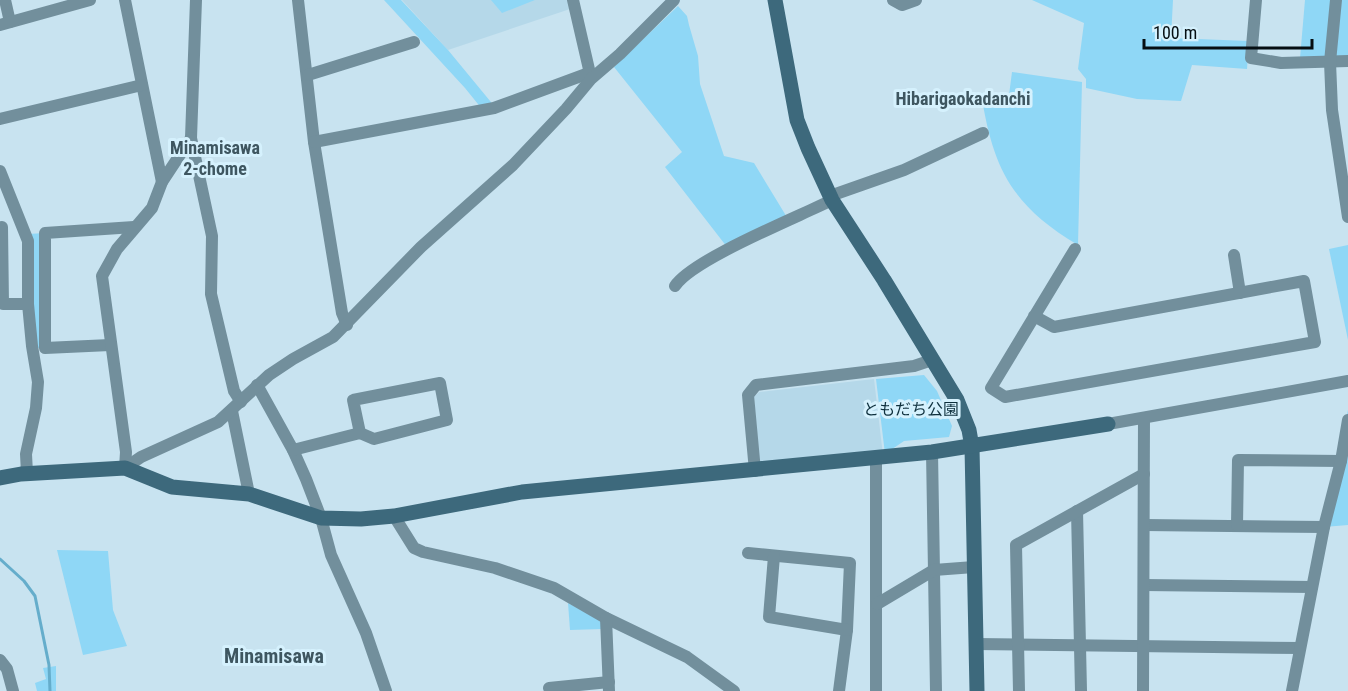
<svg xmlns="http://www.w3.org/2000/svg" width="1348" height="691" font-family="'Roboto Condensed','Noto Sans JP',sans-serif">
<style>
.built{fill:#b5d8e9}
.green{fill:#8fd7f6}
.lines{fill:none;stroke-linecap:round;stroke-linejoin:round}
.stream{stroke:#65adcb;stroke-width:3}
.street{stroke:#728f9c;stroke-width:12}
.secondary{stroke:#3d697c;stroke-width:15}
.labels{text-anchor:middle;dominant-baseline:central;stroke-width:6;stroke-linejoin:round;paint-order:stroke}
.park-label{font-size:16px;fill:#0f313e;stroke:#d5f1fd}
.neighbourhood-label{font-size:18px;font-weight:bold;fill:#3e5660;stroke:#d5f1fd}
.quarter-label{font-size:20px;font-weight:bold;fill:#3e5660;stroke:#d5f1fd}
</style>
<rect width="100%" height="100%" fill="#c8e3f0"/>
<g class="built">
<polygon points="402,0 569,0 570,9 448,50"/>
<polygon points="874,379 883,455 760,470 754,397 759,392"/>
</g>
<g class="green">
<polygon points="384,0 401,0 448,50 495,107 482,109 465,88"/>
<polygon points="491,0 535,0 502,13"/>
<polygon points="1032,0 1173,0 1171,38 1249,41 1247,69 1192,65 1181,101 1137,99 1086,88 1086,79 1078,69 1084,23"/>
<polygon points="1305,0 1348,0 1348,57 1300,58"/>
<polygon points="678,6 687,16 689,25 698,56 700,84 724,156 754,163 788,219 727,247 665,167 682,152 614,67"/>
<path d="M1012 72 1082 82 1078 245C1011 205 993 168 981 93L1009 95Z"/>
<polygon points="45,233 45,348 35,348 28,234"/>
<polygon points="1348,245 1348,340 1329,249"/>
<polygon points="924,375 937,391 952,426 949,437 904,441 885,454 876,379"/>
<polygon points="1348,410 1348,525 1324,527"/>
<polygon points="57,550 108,551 113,610 127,646 83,655"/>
<polygon points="568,603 603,622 603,629 570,630"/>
<polygon points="56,666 56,691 37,691 35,683 46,679 43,668"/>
</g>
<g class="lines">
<polyline class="stream" points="0,559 24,581 35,596 49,665 50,691"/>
<g class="street">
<polyline points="5,0 10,22"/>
<polyline points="125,0 162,182"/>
<polyline points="196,0 191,138 212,236 211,294 234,391 241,402"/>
<polyline points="298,0 314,142 342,313 347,325"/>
<polyline points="573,0 591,78"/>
<polyline points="893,0 902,5 916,0"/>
<polyline points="1256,0 1251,58 1281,63 1348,61"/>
<polyline points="1336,0 1330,62 1332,110 1348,217"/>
<polyline points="0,25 90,0"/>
<polyline points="308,75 414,42"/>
<polyline points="0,119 142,85"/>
<polyline points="314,142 494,108 589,73"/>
<polyline points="0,171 28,241 28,304 32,346 38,382 36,408 26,454 27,473"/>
<polyline points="830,196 904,170 983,133"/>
<polyline points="2,227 3,304 28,304"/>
<polyline points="1234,255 1240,293"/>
<path d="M675 286C693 259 798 217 832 200"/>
<polyline points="1034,316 1054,327 1304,281 1315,342 1005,397 991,388 1075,249"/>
<polyline points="110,345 45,348 45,233 134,227"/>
<polyline points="257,385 293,450 306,479 321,518 331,555 366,633 386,691"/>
<polyline points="232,411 249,494"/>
<polyline points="1108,424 1348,381"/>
<polyline points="293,450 360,433 353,400 440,383 447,420 374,439 360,433"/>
<polyline points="932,452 936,691"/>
<polyline points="876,458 876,691"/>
<polyline points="125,468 141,457 218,422 269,375 293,359 333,337 421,247 513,165 566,109 591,79 620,54 674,0"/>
<polyline points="125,468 126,452 102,276 117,249 152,208 162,182 191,138"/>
<polyline points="755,471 748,395 756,385 914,366 932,360"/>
<polyline points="1077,511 1081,691"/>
<polyline points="394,516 414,548 423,552 495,568 554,588 606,618 687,657 734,691"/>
<polyline points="1145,525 1324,527"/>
<polyline points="1237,525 1238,460 1341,461"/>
<polyline points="748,553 850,563 847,630 839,691"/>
<polyline points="774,556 769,617 847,630"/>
<polyline points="1144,585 1312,587"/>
<polyline points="877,604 934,570 974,567"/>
<polyline points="606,618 609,691"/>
<polyline points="976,644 1300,648"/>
<polyline points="0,660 7,669 13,691"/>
<polyline points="549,688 609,682"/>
<polyline points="1019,691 1016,545 1144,474"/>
<polyline points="1143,691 1144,418"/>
<polyline points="1292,691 1324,527 1341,461 1348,420"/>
</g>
<g class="secondary">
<polyline points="775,0 797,120 808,148 832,200 884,280 957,400 969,430 972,447 977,691"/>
<polyline points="0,478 21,474 125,468 172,487 249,494 321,518 361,519 394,516 522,492 932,452 1108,424"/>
</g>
</g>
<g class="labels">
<g class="park-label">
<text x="911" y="409">ともだち公園</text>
</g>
<g class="neighbourhood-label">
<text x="963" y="98">Hibarigaokadanchi</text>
<text x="215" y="147">Minamisawa<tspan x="215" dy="21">2-chome</tspan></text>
</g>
<g class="quarter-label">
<text x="274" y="656">Minamisawa</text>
</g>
</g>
<path d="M1144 39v9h168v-9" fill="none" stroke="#050e12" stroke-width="3"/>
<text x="1153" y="39" font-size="18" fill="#050e12" stroke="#d5f1fd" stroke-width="4.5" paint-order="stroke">100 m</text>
</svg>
